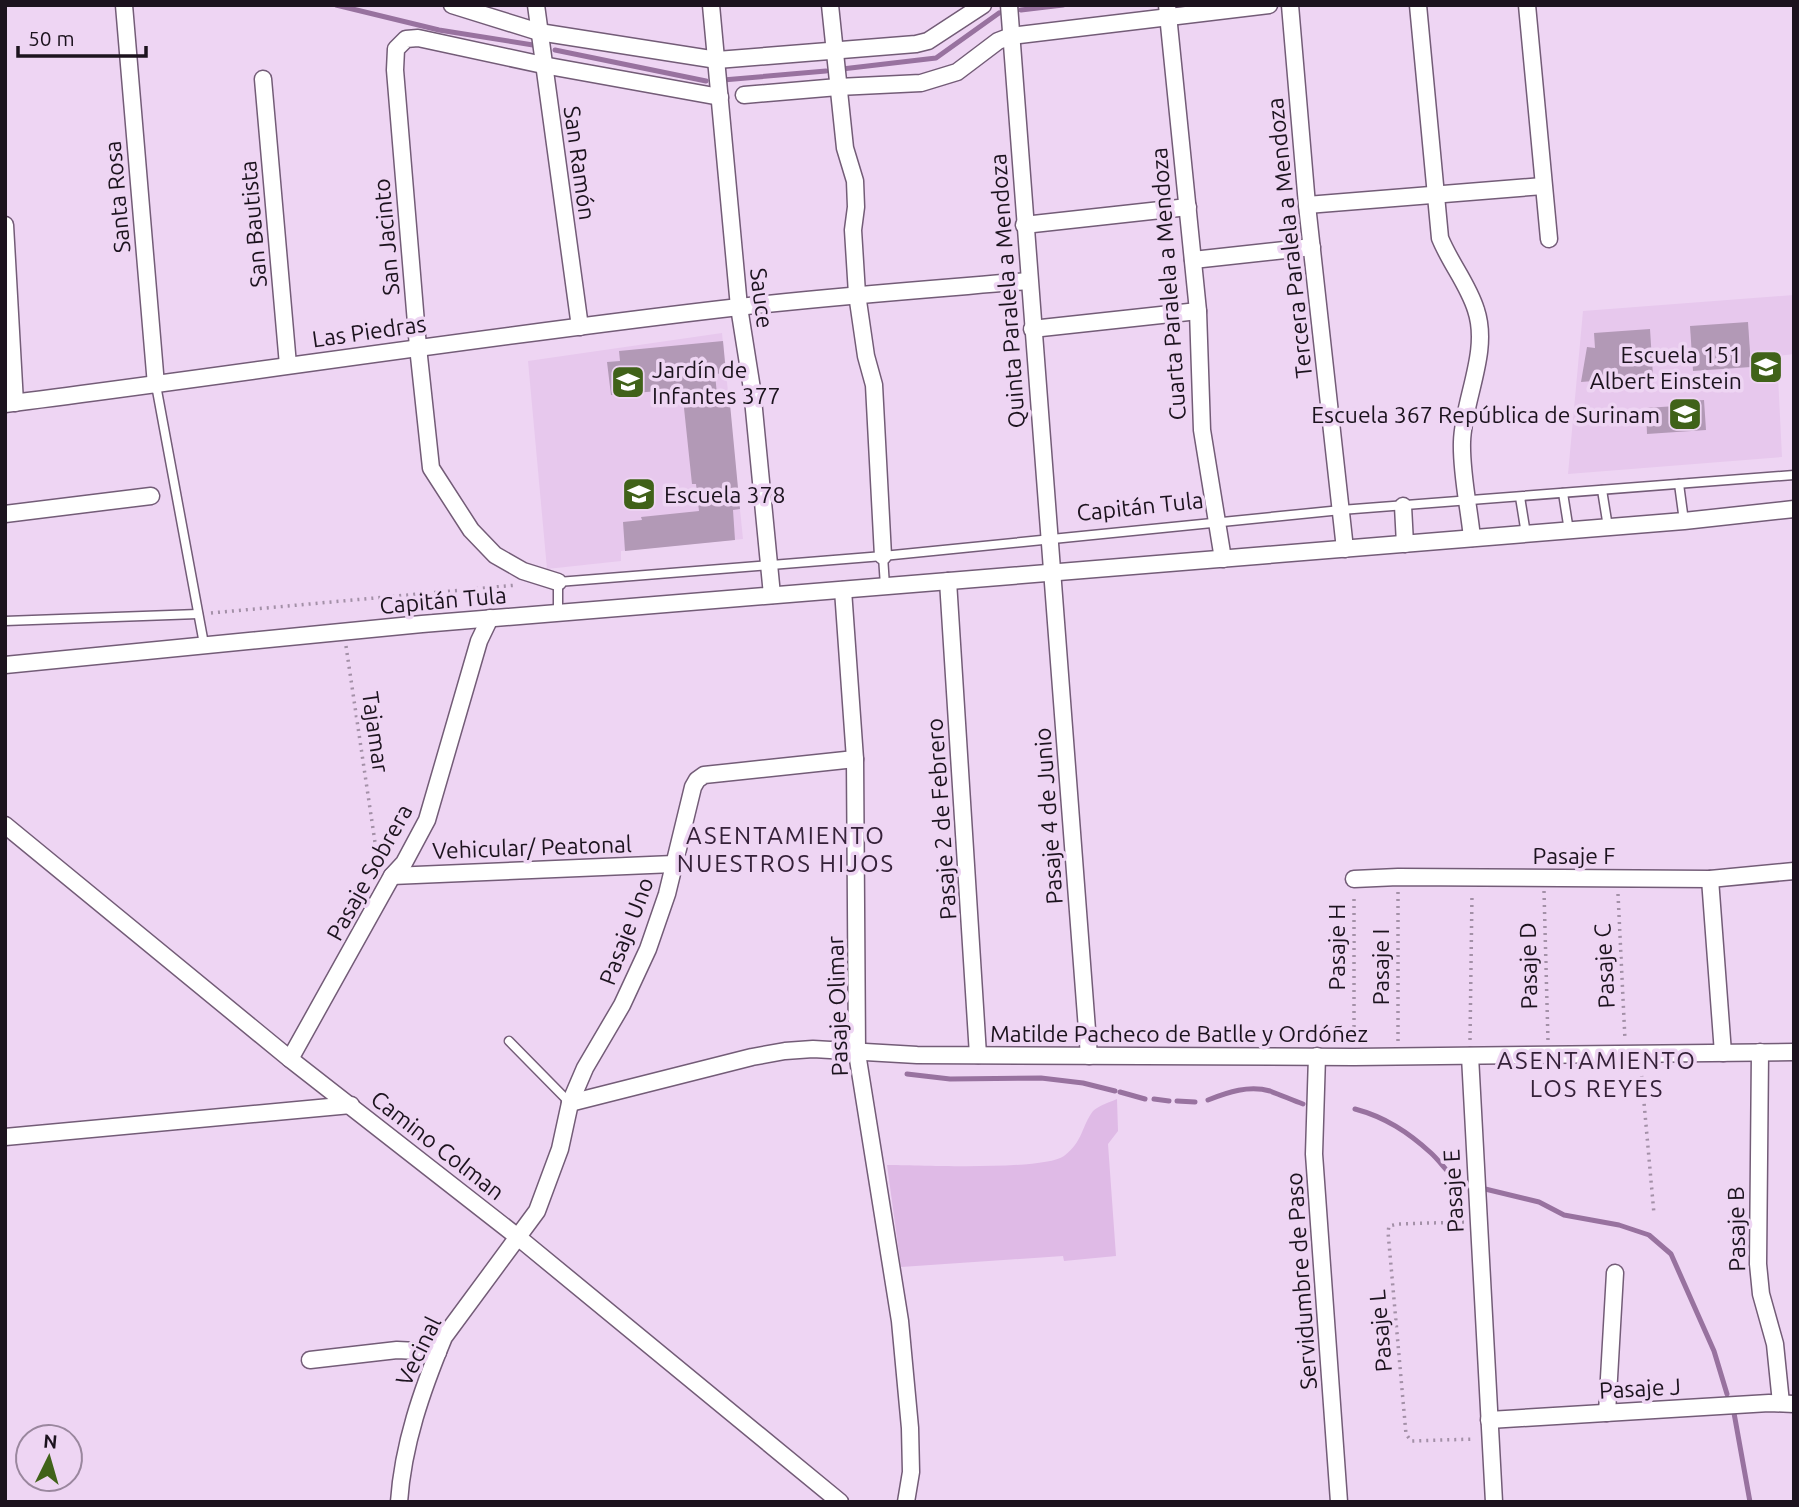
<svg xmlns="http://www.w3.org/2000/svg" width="1799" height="1507" font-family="Ubuntu,sans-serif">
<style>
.built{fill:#e7c8ed}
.green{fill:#dfbae6}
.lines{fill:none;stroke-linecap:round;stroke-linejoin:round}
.stream{stroke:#98729f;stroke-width:5}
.building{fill:#b299b6}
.service-casing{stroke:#735c77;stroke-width:11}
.minor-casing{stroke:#735c77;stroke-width:19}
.path{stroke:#a390a7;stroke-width:3.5;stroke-dasharray:2 5;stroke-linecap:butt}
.service{stroke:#fff;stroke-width:8}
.minor{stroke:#fff;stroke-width:16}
.labels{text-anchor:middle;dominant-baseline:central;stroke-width:7;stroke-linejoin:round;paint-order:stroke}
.street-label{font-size:23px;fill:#1c131e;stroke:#eed5f3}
.poi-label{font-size:23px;fill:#1c131e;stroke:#eed5f3;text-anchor:end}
.neighbourhood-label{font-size:24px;letter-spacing:2px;fill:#352139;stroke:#eed5f3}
</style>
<rect width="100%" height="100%" fill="#eed5f3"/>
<g class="built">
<polygon points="1794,295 1794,354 1777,356 1782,457 1568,474 1583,311"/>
<polygon points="722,333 743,539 621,551 621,561 547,569 528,361"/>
</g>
<path class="green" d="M1117 1099 1118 1131 1108 1144 1116 1256 1064 1261 1063 1256 901 1267 887 1165C918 1165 1043 1171 1064 1156 1083 1142 1082 1125 1093 1111 1098 1106 1110 1102 1117 1099Z"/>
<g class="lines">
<g class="stream">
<polyline points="336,5 439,30 533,45"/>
<polyline points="1021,10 1063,5"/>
<polyline points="555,50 706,81"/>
<polyline points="842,69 936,58 999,13"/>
<polyline points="723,80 826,71"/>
<polyline points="907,1074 950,1079 1041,1078 1083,1083 1115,1091"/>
<polyline points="1120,1092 1145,1099"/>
<polyline points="1154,1099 1169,1101"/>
<path d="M1208 1100C1228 1092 1249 1085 1270 1091 1281 1095 1292 1100 1303 1104"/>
<polyline points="1177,1101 1195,1102"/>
<path d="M1355 1109C1385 1117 1408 1132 1431 1153 1444 1165 1451 1180 1468 1185"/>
<polyline points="1481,1188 1539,1202 1564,1215 1619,1225 1649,1235 1671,1254 1714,1351 1727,1394"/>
<polyline points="1734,1413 1750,1502"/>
</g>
</g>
<g class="building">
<polygon points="1748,322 1751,367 1693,371 1690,326"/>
<polygon points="1650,329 1653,376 1581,382 1587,347 1595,348 1594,333"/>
<polygon points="723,341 726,373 715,374 718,405 730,404 740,509 733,510 735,540 625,551 623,522 642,520 641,517 699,511 696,484 692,484 682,389 611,395 607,362 620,361 619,351"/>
<polygon points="1704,400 1706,430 1647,434 1646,408 1691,405 1690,401"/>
</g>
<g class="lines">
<g class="service-casing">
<g id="service">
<polyline points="156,385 204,644"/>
<polyline points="1679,484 1684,521"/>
<polyline points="1602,490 1608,527"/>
<polyline points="1563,493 1569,531"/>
<polyline points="1520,497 1526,534"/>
<polyline points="885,586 883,556 1341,510 1794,475"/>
<polyline points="558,613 558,582 883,556"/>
<polyline points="5,621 198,614"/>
<polyline points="509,1041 570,1103"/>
</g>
</g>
<g class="minor-casing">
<g id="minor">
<polyline points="124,5 156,385"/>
<polyline points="452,5 539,32 717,60 916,44 928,41 983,5"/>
<polyline points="536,5 580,327"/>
<polyline points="711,5 739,307 752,389 772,595"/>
<polyline points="830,5 845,148 855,181 856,207 853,230 857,294 866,356 874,385 883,556"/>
<path d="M1009 5C1034 356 1063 706 1089 1056"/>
<polyline points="1167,5 1198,311 1202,430 1223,559"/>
<polyline points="1290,5 1307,205 1345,549"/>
<path d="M1418 5 1440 238C1450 263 1468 284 1476 310 1490 352 1463 400 1462 442 1461 473 1469 507 1472 538"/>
<polyline points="1527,5 1549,239"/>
<polyline points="263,79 288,365"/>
<polyline points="744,95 838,87 921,83 957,72 998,41 1011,36 1269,5"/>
<polyline points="1307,205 1543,186"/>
<polyline points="5,225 15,403"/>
<polyline points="1024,225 1188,207"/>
<polyline points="1193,260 1312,247"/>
<polyline points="1032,329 1198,311"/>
<path d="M5 404C250 373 494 335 739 307 835 296 932 289 1028 281"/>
<polyline points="1403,506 1405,544"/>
<polyline points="5,514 151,496"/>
<polyline points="948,581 978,1055"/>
<polyline points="558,582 523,571 495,555 471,530 431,468 418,347 395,70 396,49 406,39 418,38 543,65 720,97"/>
<polyline points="843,590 855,759 857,1053 900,1321 910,1428 911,1472 906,1502"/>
<polyline points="5,665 422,624 1684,521 1794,509"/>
<polyline points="5,825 290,1059 519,1238 840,1502"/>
<polyline points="392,876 674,864"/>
<polyline points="1354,879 1398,877 1710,879 1794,871"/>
<polyline points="1710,879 1723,1053"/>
<polyline points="1760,1052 1758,1264 1761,1294 1775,1344 1781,1403"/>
<polyline points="1317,1056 1314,1154 1339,1502"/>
<polyline points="1470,1056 1494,1502"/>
<polyline points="290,1059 392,876 404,863 427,820 479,641 490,618"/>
<polyline points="570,1103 752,1057 785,1051 813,1049 917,1055 1354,1057 1794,1052"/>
<polyline points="5,1137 351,1105"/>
<polyline points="310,1360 397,1350 438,1352"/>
<polyline points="1607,1413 1615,1273"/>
<polyline points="1489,1420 1769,1403 1794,1404"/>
<path d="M399 1502C403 1444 422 1390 444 1337L537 1211 560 1149 570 1103 585 1068 622 1005 648 949 667 894 693 787 697 780 704 775 855 759"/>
</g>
</g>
<g class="path">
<polyline points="211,613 517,585"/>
<polyline points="346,646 376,849 389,856"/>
<polyline points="1544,891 1548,1041"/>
<polyline points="1618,894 1625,1040"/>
<polyline points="1470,1040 1472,894"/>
<polyline points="1354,1041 1354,895"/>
<polyline points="1398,1041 1398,891"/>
<polyline points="1641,1069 1654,1214"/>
<polyline points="1464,1222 1398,1224 1389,1226 1388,1232 1406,1434 1411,1441 1475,1439"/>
</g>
<use href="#service" class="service"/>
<use href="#minor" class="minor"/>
</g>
<defs>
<g id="school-square" transform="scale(1.75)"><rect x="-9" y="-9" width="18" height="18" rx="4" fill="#406219" stroke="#eed5f3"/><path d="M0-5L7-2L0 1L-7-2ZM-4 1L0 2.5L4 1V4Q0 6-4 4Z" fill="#fff"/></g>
</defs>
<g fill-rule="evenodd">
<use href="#school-square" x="1766" y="367"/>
<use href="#school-square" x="628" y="382"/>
<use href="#school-square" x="1685" y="414"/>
<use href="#school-square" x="639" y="494"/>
</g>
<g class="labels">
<g class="street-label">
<text transform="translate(580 163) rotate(82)">San Ramón</text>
<text transform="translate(117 197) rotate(-95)">Santa Rosa</text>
<text transform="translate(253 224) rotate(-95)">San Bautista</text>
<text transform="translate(386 237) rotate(-95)">San Jacinto</text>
<text transform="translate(1289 238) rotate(-96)">Tercera Paralela a Mendoza</text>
<text transform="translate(1168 284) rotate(-94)">Cuarta Paralela a Mendoza</text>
<text transform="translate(1007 291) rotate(-94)">Quinta Paralela a Mendoza</text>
<text transform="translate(762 298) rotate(83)">Sauce</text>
<text transform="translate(369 331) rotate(-8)">Las Piedras</text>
<text transform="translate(1140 506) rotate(-6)">Capitán Tula</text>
<text transform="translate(443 600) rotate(-5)">Capitán Tula</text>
<text transform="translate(376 732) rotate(82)">Tajamar</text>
<text transform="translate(1048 816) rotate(-94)">Pasaje 4 de Junio</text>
<text transform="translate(941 819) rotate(-94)">Pasaje 2 de Febrero</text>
<text transform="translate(532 847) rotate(-2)">Vehicular/ Peatonal</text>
<text x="1574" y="855">Pasaje F</text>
<text transform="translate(369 872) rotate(-61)">Pasaje Sobrera</text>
<text transform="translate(626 931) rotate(-69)">Pasaje Uno</text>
<text transform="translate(1336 947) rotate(-90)">Pasaje H</text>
<text transform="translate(1528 966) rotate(-91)">Pasaje D</text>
<text transform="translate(1604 966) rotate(-93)">Pasaje C</text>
<text transform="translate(1380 967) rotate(-90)">Pasaje I</text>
<text transform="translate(837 1006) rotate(-92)">Pasaje Olimar</text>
<text x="1179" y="1033">Matilde Pacheco de Batlle y Ordóñez</text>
<text transform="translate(438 1145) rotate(38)">Camino Colman</text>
<text transform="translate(1453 1191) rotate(-93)">Pasaje E</text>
<text transform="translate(1736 1229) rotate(-91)">Pasaje B</text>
<text transform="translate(1301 1281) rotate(-94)">Servidumbre de Paso</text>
<text transform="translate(1380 1331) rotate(-95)">Pasaje L</text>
<text transform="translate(418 1351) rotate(-64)">Vecinal</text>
<text transform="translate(1640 1388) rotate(-3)">Pasaje J</text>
</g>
<g class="poi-label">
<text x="1742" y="354">Escuela 151<tspan x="1742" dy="26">Albert Einstein</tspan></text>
<text x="652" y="369" text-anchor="start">Jardín de<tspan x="652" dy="26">Infantes 377</tspan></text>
<text x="1660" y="414">Escuela 367 República de Surinam</text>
<text x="664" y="494" text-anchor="start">Escuela 378</text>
</g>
<g class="neighbourhood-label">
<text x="786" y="835">ASENTAMIENTO<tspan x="786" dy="28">NUESTROS HIJOS</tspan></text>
<text x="1597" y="1060">ASENTAMIENTO<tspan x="1597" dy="28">LOS REYES</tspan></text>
</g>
</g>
<rect width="1799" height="1507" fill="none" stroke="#1c131e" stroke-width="14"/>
<g transform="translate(49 1458) rotate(5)"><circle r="33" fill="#eed5f3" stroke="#9a879e" stroke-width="2"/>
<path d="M0-5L12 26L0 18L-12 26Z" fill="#406219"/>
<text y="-10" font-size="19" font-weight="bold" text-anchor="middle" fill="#1c131e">N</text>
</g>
<path d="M18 46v10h128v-10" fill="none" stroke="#1c131e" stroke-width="3.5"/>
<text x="28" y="46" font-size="21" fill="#1c131e" stroke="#eed5f3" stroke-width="5" paint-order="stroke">50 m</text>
</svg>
